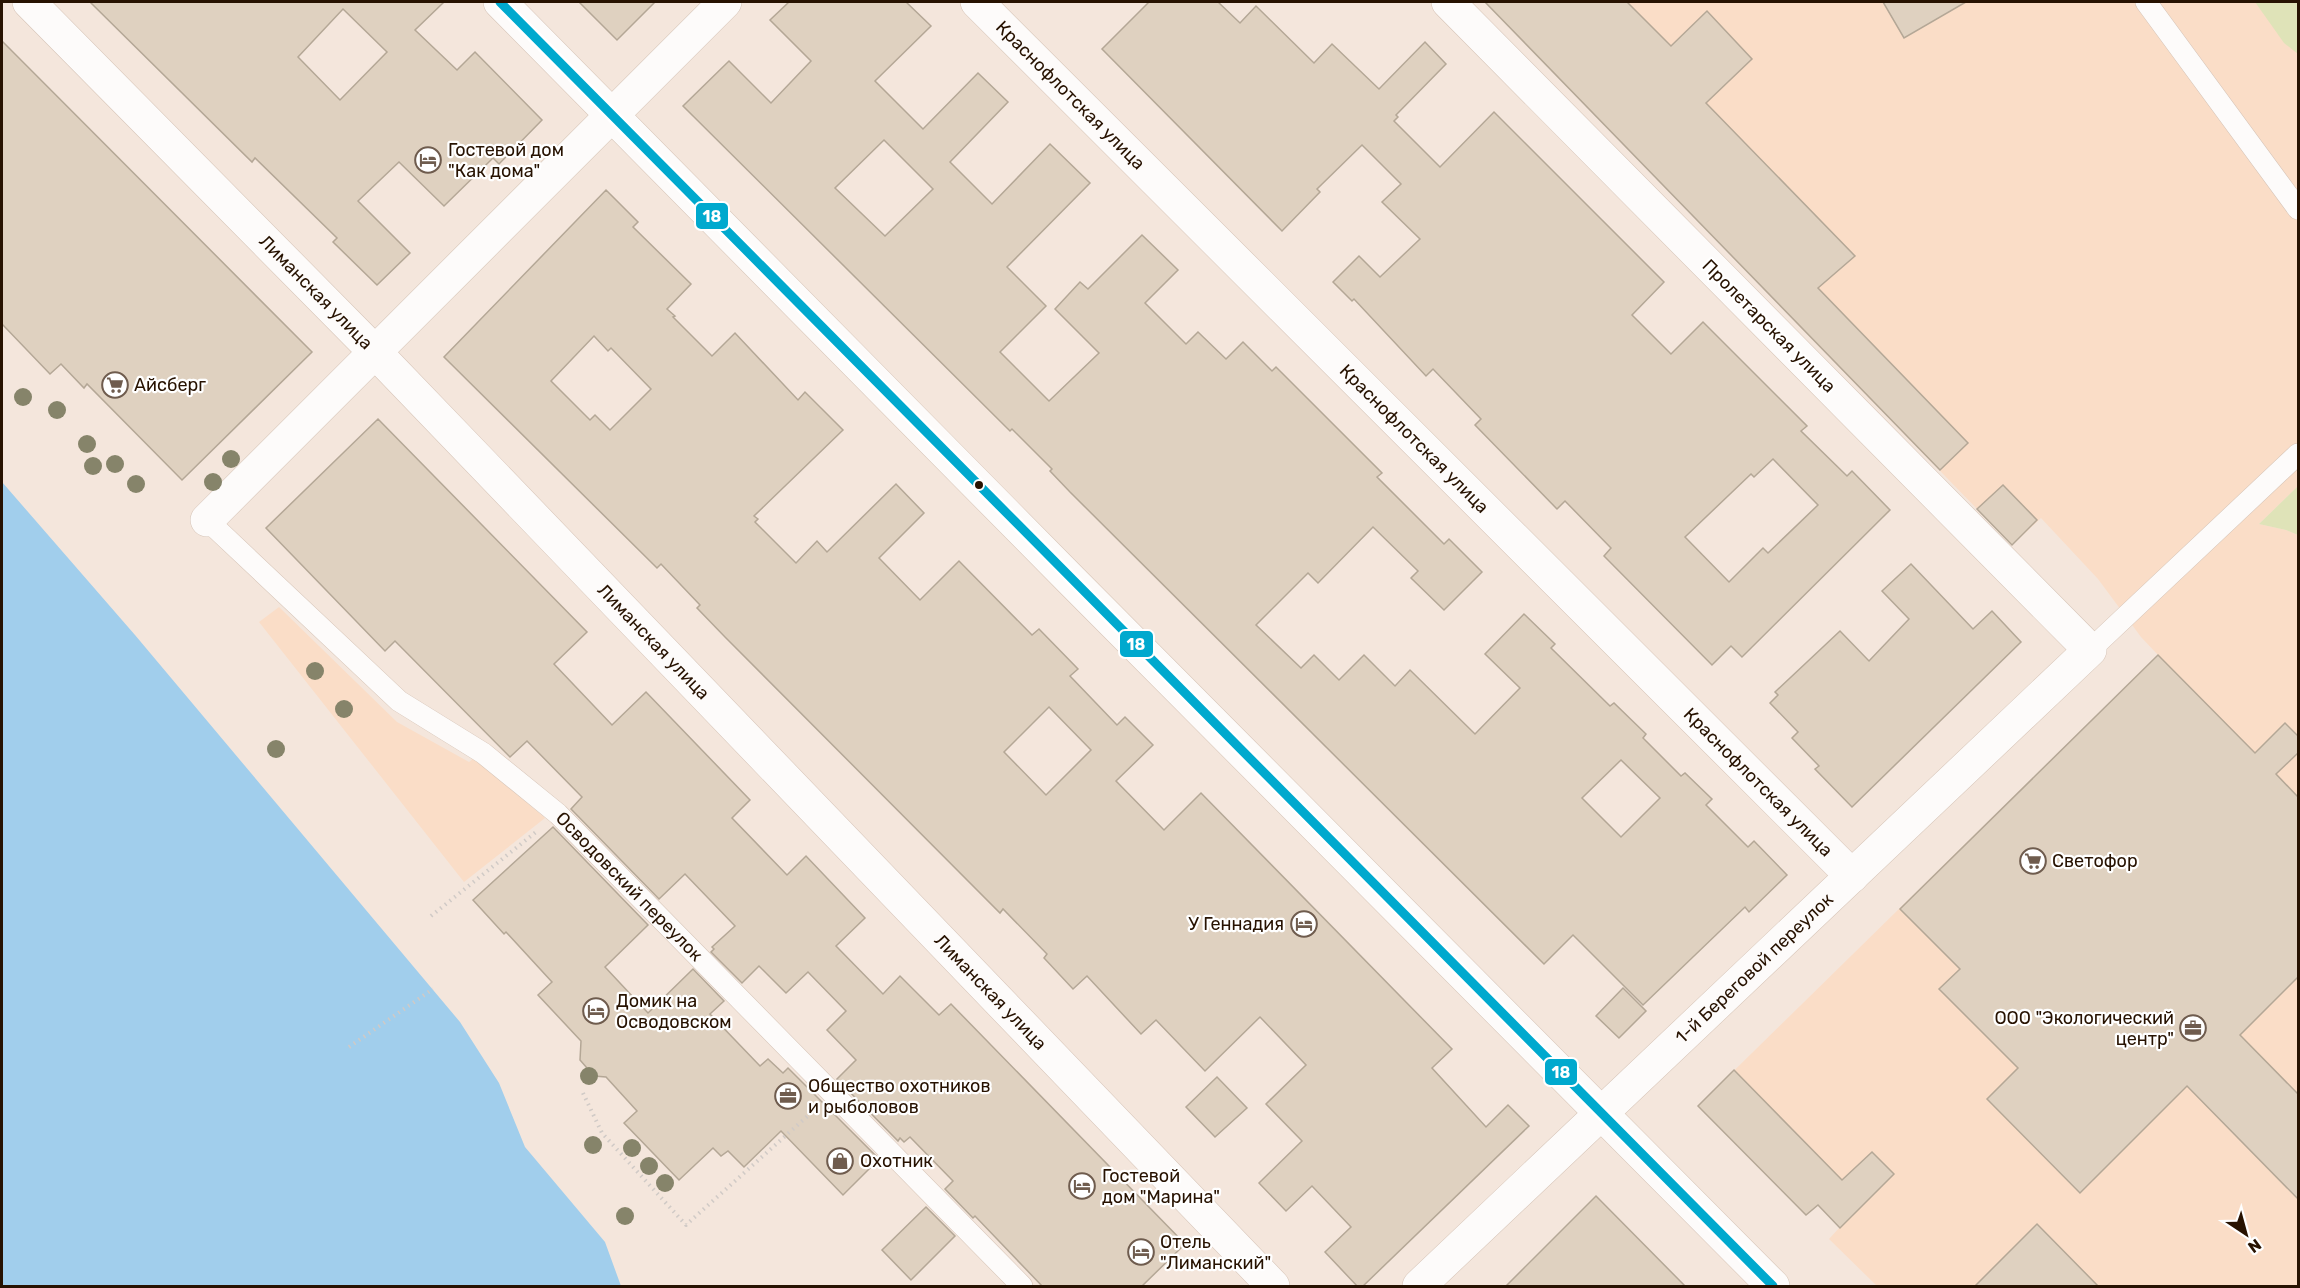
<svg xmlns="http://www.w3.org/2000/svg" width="2300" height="1288" font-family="Rubik,sans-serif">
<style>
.built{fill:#faddc7}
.green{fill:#dfe3b8}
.water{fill:#a1ceec}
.building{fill:#dfd1c0;stroke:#b4a796;stroke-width:1.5;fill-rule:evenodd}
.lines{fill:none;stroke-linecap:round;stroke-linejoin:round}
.lane-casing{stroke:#d6c4b7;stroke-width:22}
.street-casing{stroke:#d6c4b7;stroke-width:34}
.secondary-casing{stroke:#d6c4b7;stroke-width:34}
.path{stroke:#d0cac6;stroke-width:4;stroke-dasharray:1.5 4.5;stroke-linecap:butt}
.lane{stroke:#fdfbfa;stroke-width:21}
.street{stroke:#fdfbfa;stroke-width:33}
.secondary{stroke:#fdfbfa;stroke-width:33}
.bus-1-casing{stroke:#fff;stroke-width:14}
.bus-1{stroke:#00a9ce;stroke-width:9}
.tree{fill:#86846a}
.bus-dot{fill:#271201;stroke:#fff;stroke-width:2}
.labels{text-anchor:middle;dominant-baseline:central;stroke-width:4.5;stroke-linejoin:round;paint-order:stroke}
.street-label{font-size:18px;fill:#271201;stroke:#fff}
.poi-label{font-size:18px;fill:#271201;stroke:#fff;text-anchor:start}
.line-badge{stroke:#fff;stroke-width:2}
.badge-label{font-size:16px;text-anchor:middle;font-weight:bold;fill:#fff}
</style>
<rect width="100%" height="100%" fill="#f4e6dc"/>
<g class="built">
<polygon points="1485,2 2298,2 2298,486 2259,524 2286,530 2298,535 2298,1286 1877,1286 1829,1239 1840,1227 1818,1205 1806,1215 1698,1106 2158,655 2141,637 2098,579 2041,518 2012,545"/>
<polygon points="279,607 397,722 469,762 474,758 545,818 464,882 259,622"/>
</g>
<g class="green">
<polygon points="2255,2 2298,2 2298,54 2284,43"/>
<polygon points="2298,486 2298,535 2286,530 2259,524"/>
</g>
<polygon class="water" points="2,482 135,635 460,1022 499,1083 525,1147 605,1242 621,1286 2,1286"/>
<g class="building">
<path d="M90 2H444L415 30 457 70 475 52 542 120 499 164 493 158 444 206 399 162 358 201 410 253 377 285 333 242 337 238 255 158 252 162ZM343 9 387 52 340 100 298 57Z"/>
<polygon points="579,2 655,2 617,40"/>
<path d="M789 2H906L931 26 875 81 923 129 978 73 1008 102 950 162 992 204 1050 144 1090 183 1007 267 1046 306 1000 352 1049 401 1099 353 1055 309 1080 282 1088 289 1142 235 1178 270 1145 303 1186 344 1198 332 1226 359 1243 342 1272 371 1276 367 1382 473 1377 477 1444 544 1449 539 1482 572 1444 610 1411 578 1418 571 1373 527 1318 583 1308 573 1256 625 1301 668 1314 655 1339 680 1364 655 1395 686 1410 670 1475 734 1520 688 1485 654 1524 614 1555 644 1551 648 1610 706 1614 703 1646 734 1643 738 1681 776 1685 773 1712 799 1706 805 1748 847 1754 841 1787 875 1749 912 1745 907 1643 1005 1573 935 1544 964 1070 492 1050 471 1052 469 1012 429 1010 431 683 106 729 61 771 103 811 61 770 20ZM884 140 933 189 885 236 835 188ZM1621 760 1660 798 1621 837 1582 798Z"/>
<path d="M1149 2H1218L1240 23 1256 6 1314 63 1332 44 1379 89 1425 42 1446 64 1396 115 1398 117 1394 121 1440 167 1494 112 1664 282 1632 315 1671 354 1703 322 1807 426 1801 431 1847 476 1852 471 1890 510 1742 657 1731 646 1712 665 1604 556 1611 548 1565 501 1557 509 1475 425 1481 419 1433 369 1426 376 1354 299 1352 301 1333 282 1359 256 1380 277 1420 239 1382 202 1401 184 1362 145 1317 189 1320 192 1282 231 1102 49ZM1773 459 1818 505 1768 553 1763 548 1729 582 1685 537 1751 474 1754 477Z"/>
<polygon points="1485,2 1627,2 1671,46 1707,11 1752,59 1706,103 1855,256 1818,288 1968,443 1940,470"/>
<polygon points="1883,2 1966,2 1904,38"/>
<polygon points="2,41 312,352 182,480 87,384 84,388 61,364 50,374 2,324"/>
<path d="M606 190 638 222 633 227 691 284 667 309 675 316 673 317 712 356 735 333 798 400 805 392 843 430 754 516 758 519 755 522 796 563 817 541 827 552 896 484 924 513 879 558 920 600 959 561 1032 635 1039 629 1078 669 1070 676 1117 725 1125 717 1153 745 1116 781 1164 830 1201 793 1452 1049 1432 1068 1486 1127 1508 1105 1529 1126 1362 1287H1358L1325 1252 1351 1227 1312 1186 1286 1211 1259 1183 1302 1141 1266 1104 1306 1065 1260 1017 1205 1071 1156 1020 1141 1034 1087 976 1073 989 1044 958 1047 954 1003 909 1000 913 725 637 697 608 700 605 661 564 657 568 444 357ZM594 336 608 351 611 348 651 389 610 430 595 415 590 420 551 381ZM1049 707 1091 750 1046 795 1004 752Z"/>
<polygon points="378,419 587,632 554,664 612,725 646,692 750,800 732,818 787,875 806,856 865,918 836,946 883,994 900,976 939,1015 951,1004 1185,1244 1141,1287 1043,1287 975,1216 973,1218 945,1189 953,1181 910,1137 904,1142 900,1138 898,1141 837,1079 856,1060 827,1030 846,1011 808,972 786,993 759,966 742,983 711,952 714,949 712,947 735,926 685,874 659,899 571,809 582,797 527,741 510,757 395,641 385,651 266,528"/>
<polygon points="2003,485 2037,520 2012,545 1977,509"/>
<polygon points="1911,564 1973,629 1992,611 2021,642 1852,807 1815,769 1819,766 1792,738 1798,732 1770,703 1778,695 1775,692 1840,631 1869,661 1909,619 1882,591"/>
<polygon points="2158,655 2255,753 2285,723 2298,736 2298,753 2276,774 2298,797 2298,977 2240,1035 2298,1094 2298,1199 2187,1086 2080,1193 1987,1099 2018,1068 1939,989 1960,969 1900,909"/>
<polygon points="553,827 648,925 605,967 648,1013 693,969 724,1001 710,1014 760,1066 768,1059 783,1073 788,1068 879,1159 843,1195 781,1131 744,1167 728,1151 721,1156 713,1148 679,1180 624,1123 637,1111 606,1077 594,1076 580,1060 581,1041 538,995 552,982 506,932 504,934 473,900"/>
<polygon points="1623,988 1646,1011 1619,1038 1596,1016"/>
<polygon points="1734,1070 1842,1180 1872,1152 1894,1174 1840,1228 1818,1205 1806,1215 1698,1106"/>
<polygon points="1217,1077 1247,1108 1215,1137 1186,1107"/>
<polygon points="1596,1196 1686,1287 1505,1287"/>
<polygon points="926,1207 955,1236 911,1280 882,1250"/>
<polygon points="2037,1224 2099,1287 1974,1287"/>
</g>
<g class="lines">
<g class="lane-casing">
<g id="lane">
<polyline points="2146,2 2298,209"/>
<path id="s1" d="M207 520 399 701 483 753 558 814 1022 1286"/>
<polyline points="2090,650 2298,454"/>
</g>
</g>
<g class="street-casing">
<g id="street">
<path id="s2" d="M29 2 375 352 1273 1286"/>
<path id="s3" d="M977 2 1852 876"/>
<polyline points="207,520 725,2"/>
<path id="s4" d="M1419 1286 2090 650 1448 2"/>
</g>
</g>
<g class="secondary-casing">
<polyline id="secondary" points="500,2 1071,580 1773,1286"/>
</g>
<g class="path">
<polyline points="431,916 536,832"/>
<polyline points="349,1047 433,989"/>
<polyline points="583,1093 602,1133 686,1225 812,1112"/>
</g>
<use href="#lane" class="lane"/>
<use href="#street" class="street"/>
<use href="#secondary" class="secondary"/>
<g class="bus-1-casing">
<polyline id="bus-1" points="500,2 1773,1286"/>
</g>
<use href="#bus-1" class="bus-1"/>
</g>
<g class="tree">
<circle cx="23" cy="397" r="9"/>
<circle cx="57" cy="410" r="9"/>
<circle cx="87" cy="444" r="9"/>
<circle cx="231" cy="459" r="9"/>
<circle cx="115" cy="464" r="9"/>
<circle cx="93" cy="466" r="9"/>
<circle cx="213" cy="482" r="9"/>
<circle cx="136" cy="484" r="9"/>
<circle cx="315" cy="671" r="9"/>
<circle cx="344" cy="709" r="9"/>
<circle cx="276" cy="749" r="9"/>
<circle cx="589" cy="1076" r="9"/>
<circle cx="593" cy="1145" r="9"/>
<circle cx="632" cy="1148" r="9"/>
<circle cx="649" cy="1166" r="9"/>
<circle cx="665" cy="1183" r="9"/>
<circle cx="625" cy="1216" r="9"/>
</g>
<defs>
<g id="hotel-ring" transform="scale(1.35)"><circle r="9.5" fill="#fff" stroke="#6f5c4e" stroke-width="1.5"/><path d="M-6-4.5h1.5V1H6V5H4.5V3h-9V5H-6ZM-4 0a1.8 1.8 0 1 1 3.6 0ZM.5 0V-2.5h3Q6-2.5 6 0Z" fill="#6f5c4e"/></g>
<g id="supermarket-ring" transform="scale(1.35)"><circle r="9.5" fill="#fff" stroke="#6f5c4e" stroke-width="1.5"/><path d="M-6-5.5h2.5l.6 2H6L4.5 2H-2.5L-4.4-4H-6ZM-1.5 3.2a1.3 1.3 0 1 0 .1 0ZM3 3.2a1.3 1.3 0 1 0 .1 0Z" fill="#6f5c4e"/></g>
<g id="office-ring" transform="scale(1.35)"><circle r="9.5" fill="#fff" stroke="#6f5c4e" stroke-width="1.5"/><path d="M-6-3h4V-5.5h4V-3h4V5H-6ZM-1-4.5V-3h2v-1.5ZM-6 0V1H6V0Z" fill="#6f5c4e"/></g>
<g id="shop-ring" transform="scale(1.35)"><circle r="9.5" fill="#fff" stroke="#6f5c4e" stroke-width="1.5"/><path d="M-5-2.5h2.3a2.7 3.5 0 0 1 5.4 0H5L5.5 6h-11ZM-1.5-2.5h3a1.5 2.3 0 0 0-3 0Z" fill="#6f5c4e"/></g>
</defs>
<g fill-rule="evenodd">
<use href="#hotel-ring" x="428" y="160"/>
<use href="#supermarket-ring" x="115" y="385"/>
<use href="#supermarket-ring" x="2033" y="861"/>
<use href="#hotel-ring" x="1304" y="924"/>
<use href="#hotel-ring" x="596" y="1011"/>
<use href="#office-ring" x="2193" y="1028"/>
<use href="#office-ring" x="788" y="1096"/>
<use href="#shop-ring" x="840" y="1161"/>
<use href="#hotel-ring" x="1082" y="1186"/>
<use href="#hotel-ring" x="1141" y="1252"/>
</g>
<circle class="bus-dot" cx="979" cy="485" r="5"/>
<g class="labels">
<g class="street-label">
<text stroke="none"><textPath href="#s3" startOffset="132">Краснофлотская улица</textPath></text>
<text stroke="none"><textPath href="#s2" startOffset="408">Лиманская улица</textPath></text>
<text transform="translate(1769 326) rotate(45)">Пролетарская улица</text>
<text stroke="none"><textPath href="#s3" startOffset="618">Краснофлотская улица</textPath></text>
<text stroke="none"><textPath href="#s2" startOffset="894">Лиманская улица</textPath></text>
<text stroke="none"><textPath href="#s3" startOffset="1104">Краснофлотская улица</textPath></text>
<text stroke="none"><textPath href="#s1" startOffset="561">Осводовский переулок</textPath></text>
<text stroke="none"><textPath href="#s4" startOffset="462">1-й Береговой переулок</textPath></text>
<text stroke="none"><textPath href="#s2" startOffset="1380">Лиманская улица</textPath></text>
</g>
<g class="poi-label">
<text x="448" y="150">Гостевой дом<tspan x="448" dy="21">"Как дома"</tspan></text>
<text x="134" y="385">Айсберг</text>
<text x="2052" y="861">Светофор</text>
<text x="1284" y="924" text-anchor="end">У Геннадия</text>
<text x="616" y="1001">Домик на<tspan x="616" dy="21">Осводовском</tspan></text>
<text x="2174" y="1018" text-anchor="end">ООО "Экологический<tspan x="2174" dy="21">центр"</tspan></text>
<text x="808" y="1086">Общество охотников<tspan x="808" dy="21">и рыболовов</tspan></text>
<text x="860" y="1161">Охотник</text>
<text x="1102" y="1176">Гостевой<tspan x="1102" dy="21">дом "Марина"</tspan></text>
<text x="1160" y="1242">Отель<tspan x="1160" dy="21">"Лиманский"</tspan></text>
</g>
</g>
<g class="line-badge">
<rect x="695" y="202" width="34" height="28" rx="6" fill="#00a9ce"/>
<rect x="1119" y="630" width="35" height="28" rx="6" fill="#00a9ce"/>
<rect x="1544" y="1058" width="34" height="28" rx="6" fill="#00a9ce"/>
</g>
<g class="badge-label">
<text x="712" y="222">18</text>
<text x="1136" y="650">18</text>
<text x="1561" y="1078">18</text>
</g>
<rect width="2300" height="1288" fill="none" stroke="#271201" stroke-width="6"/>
<g transform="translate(2246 1234) rotate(144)" stroke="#ffffff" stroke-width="4.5" paint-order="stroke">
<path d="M0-4.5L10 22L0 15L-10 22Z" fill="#271201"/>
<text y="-9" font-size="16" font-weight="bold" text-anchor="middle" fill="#271201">N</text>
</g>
</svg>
